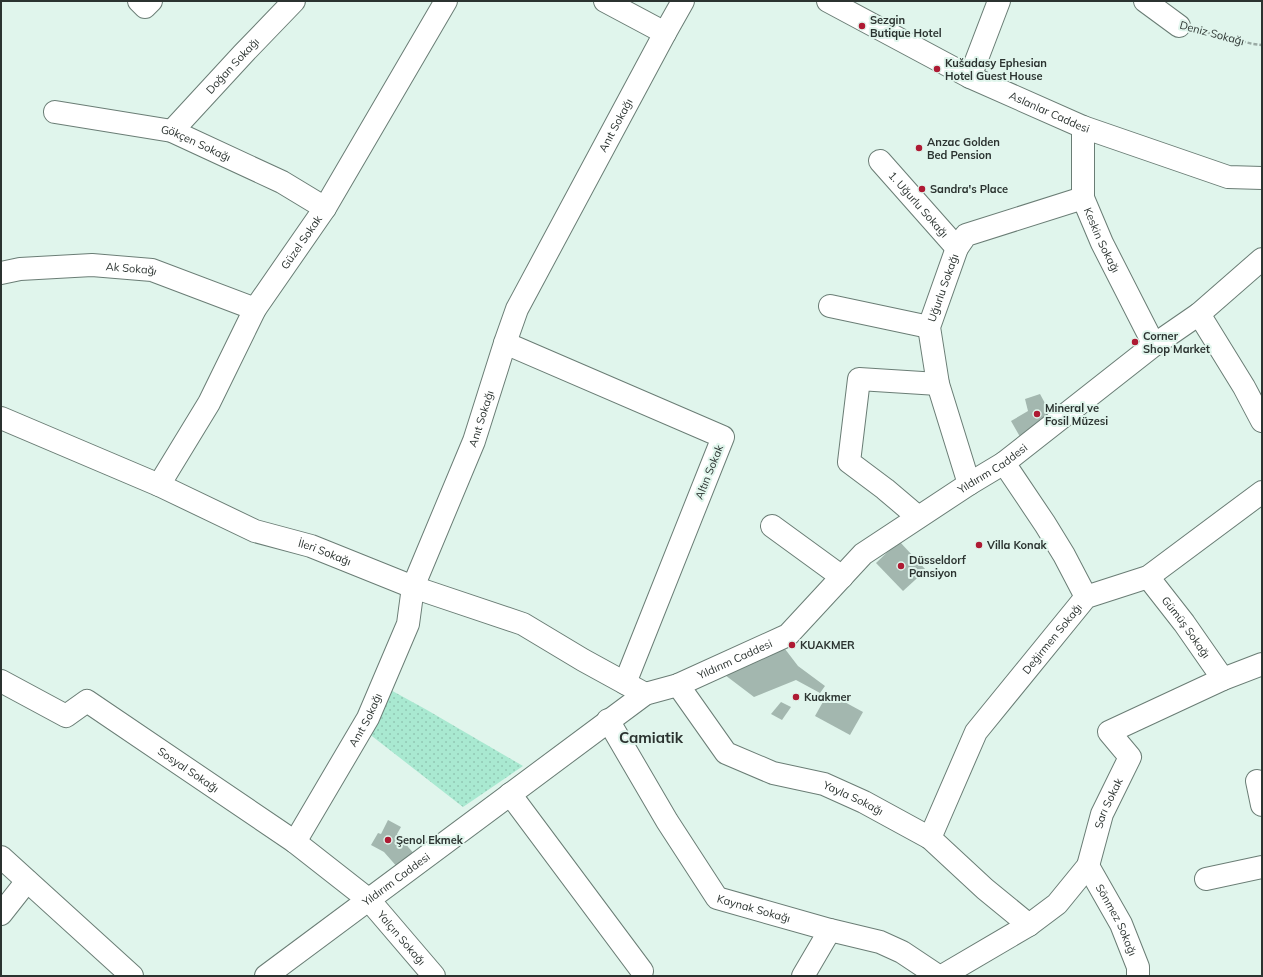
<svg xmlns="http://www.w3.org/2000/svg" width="1263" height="977" font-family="Mulish,sans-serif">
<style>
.park{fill:url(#park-dots)}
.building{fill:#a3b7af}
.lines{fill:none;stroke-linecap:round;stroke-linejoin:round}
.minor-casing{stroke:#6a7d75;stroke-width:24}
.path{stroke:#9aaaa4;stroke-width:2.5;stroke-dasharray:4 2;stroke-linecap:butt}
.minor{stroke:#fff;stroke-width:22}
.poi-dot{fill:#ae1a33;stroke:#e0f5ec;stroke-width:1.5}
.labels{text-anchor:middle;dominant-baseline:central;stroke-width:4;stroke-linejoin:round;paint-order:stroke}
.poi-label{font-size:11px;font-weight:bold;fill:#2b3330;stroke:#e0f5ec;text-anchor:start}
.street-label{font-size:11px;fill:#2b3330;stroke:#e0f5ec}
.district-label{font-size:15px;font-weight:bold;fill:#2b3330;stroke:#e0f5ec}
</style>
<defs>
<pattern id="park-dots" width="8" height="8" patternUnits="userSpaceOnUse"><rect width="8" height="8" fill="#a9e9d1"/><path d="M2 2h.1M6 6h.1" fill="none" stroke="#92c8b4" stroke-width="1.8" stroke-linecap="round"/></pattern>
</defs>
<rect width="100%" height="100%" fill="#e0f5ec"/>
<polygon class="park" points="387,688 427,710 523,766 463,807 368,733"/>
<g class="building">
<polygon points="1040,394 1053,418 1023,442 1011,421 1028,411 1025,399"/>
<polygon points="899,541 926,570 903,591 876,563"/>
<polygon points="785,649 798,666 825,686 820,693 796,680 754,697 725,675"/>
<polygon points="828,693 863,712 850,735 815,716"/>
<polygon points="781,702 791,707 782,720 771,714"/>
<polygon points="388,820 401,827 397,834 415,855 399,869 384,852 371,845 378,833 381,834"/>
</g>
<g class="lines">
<g class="minor-casing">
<g id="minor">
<polyline points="139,1 145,7 151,1"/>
<polyline points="605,1 665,33"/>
<path id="s1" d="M828 1 970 77 1083 127 1228 177 1262 178"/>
<polyline points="1145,1 1179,26"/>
<polyline points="970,77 999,1"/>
<path id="s2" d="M55 112 172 131 282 182 325 208"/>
<path id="s3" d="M1083 127V198L1102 243 1154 345"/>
<path id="s4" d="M172 131 243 54 294 1"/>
<path id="s5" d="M880 161 957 248"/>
<path id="s6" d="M1 273 20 269 92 265 152 270 255 309"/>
<polyline points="830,306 929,327"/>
<polyline points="1199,314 1244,387 1262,421"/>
<polyline points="505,343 723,437 625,683"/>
<path id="s7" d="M1 418 159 485 255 531 311 546 413 587 523 624 583 660 645 694"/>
<polyline points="1004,463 1045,524 1064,555 1086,597"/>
<path id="s8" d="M969 484 938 384 929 327 957 248 966 235 1083 198"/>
<path id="s9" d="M159 485 209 403 255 309 325 208 446 1"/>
<polyline points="918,517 885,489 849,462 859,379 938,384"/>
<polyline points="772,526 842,577"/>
<path id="s10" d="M1148 577 1184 623 1223 679"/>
<path id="s11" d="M1 681 66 716 87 701 295 842 369 900 434 976"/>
<path id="s12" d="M678 685 726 753 773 773 824 784 864 802 930 838 985 889 1029 925"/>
<path id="s13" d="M608 720 667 821 717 898 830 930 880 942 902 952 938 976"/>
<polyline points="1257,781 1262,805"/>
<polyline points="510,794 642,971"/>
<path id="s14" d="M930 838 976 732 1086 597 1148 577 1262 492"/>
<path id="s15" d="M295 842 368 718 408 624 413 587 474 441 505 343 517 309 665 33 683 1"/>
<polyline points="1,857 132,976"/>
<path id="s16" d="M1088 866 1121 924 1138 967V976"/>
<polyline points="1206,879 1262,867"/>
<polyline points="1,914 27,881"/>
<path id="s17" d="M266 976 645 694 678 685 788 635 863 554 969 484 1004 463 1154 345 1199 314 1262 259"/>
<polyline points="803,976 830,930"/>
<path id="s18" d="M942 976 1029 925 1057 904 1088 866 1102 814 1130 757 1109 732 1223 679 1262 664"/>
</g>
</g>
<polyline class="path" points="1201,31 1253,44 1262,45"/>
<use href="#minor" class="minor"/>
</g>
<g class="poi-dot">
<circle cx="862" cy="26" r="4"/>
<circle cx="937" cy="69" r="4"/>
<circle cx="919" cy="148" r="4"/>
<circle cx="922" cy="189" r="4"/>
<circle cx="1135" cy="342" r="4"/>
<circle cx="1037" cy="414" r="4"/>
<circle cx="979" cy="545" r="4"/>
<circle cx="901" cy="566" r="4"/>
<circle cx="792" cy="645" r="4"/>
<circle cx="796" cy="697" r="4"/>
<circle cx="388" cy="840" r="4"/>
</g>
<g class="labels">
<g class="poi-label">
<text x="870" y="20">Sezgin<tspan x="870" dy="13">Butique Hotel</tspan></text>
<text x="945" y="63">Kušadasy Ephesian<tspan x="945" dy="13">Hotel Guest House</tspan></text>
<text x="927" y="142">Anzac Golden<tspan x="927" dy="13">Bed Pension</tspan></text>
<text x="930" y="189">Sandra's Place</text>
<text x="1143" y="336">Corner<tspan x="1143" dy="13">Shop Market</tspan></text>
<text x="1045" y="408">Mineral ve<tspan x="1045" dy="13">Fosil Müzesi</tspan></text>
<text x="987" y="545">Villa Konak</text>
<text x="909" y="560">Düsseldorf<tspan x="909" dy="13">Pansiyon</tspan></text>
<text x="800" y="645">KUAKMER</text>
<text x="804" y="697">Kuakmer</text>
<text x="396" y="840">Şenol Ekmek</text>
</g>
<g class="street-label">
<text transform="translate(1212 33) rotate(15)">Deniz Sokağı</text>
<text stroke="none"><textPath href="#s4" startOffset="89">Doğan Sokağı</textPath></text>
<text stroke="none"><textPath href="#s1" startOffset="248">Aslanlar Caddesi</textPath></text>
<text stroke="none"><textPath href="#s15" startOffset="789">Anıt Sokağı</textPath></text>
<text stroke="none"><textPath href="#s2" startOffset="145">Gökçen Sokağı</textPath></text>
<text stroke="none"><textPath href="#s5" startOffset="58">1. Uğurlu Sokağı</textPath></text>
<text stroke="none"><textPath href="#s3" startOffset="117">Keskin Sokağı</textPath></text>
<text stroke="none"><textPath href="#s9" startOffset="282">Güzel Sokak</textPath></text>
<text stroke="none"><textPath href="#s6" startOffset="131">Ak Sokağı</textPath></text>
<text stroke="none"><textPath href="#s8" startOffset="204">Uğurlu Sokağı</textPath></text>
<text stroke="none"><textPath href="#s15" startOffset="465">Anıt Sokağı</textPath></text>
<text stroke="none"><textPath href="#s17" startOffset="893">Yıldırım Caddesi</textPath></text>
<text transform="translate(709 472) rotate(-68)">Altın Sokak</text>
<text stroke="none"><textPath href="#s7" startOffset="351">İleri Sokağı</textPath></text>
<text stroke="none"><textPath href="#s10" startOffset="63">Gümüş Sokağı</textPath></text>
<text stroke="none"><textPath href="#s14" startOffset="236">Değirmen Sokağı</textPath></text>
<text stroke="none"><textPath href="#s17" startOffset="569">Yıldırım Caddesi</textPath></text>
<text stroke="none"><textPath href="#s15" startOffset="141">Anıt Sokağı</textPath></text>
<text stroke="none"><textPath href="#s11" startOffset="222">Sosyal Sokağı</textPath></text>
<text stroke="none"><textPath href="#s12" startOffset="219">Yayla Sokağı</textPath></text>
<text stroke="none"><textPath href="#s18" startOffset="251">Sarı Sokak</textPath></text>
<text stroke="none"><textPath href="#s17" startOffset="162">Yıldırım Caddesi</textPath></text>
<text stroke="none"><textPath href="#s13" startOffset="247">Kaynak Sokağı</textPath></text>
<text stroke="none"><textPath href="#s16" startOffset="61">Sönmez Sokağı</textPath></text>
<text stroke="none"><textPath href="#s11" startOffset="495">Yalçın Sokağı</textPath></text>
</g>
<g class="district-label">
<text x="651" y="737">Camiatik</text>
</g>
</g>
<rect width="1263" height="977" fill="none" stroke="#2b3330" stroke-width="4"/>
</svg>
